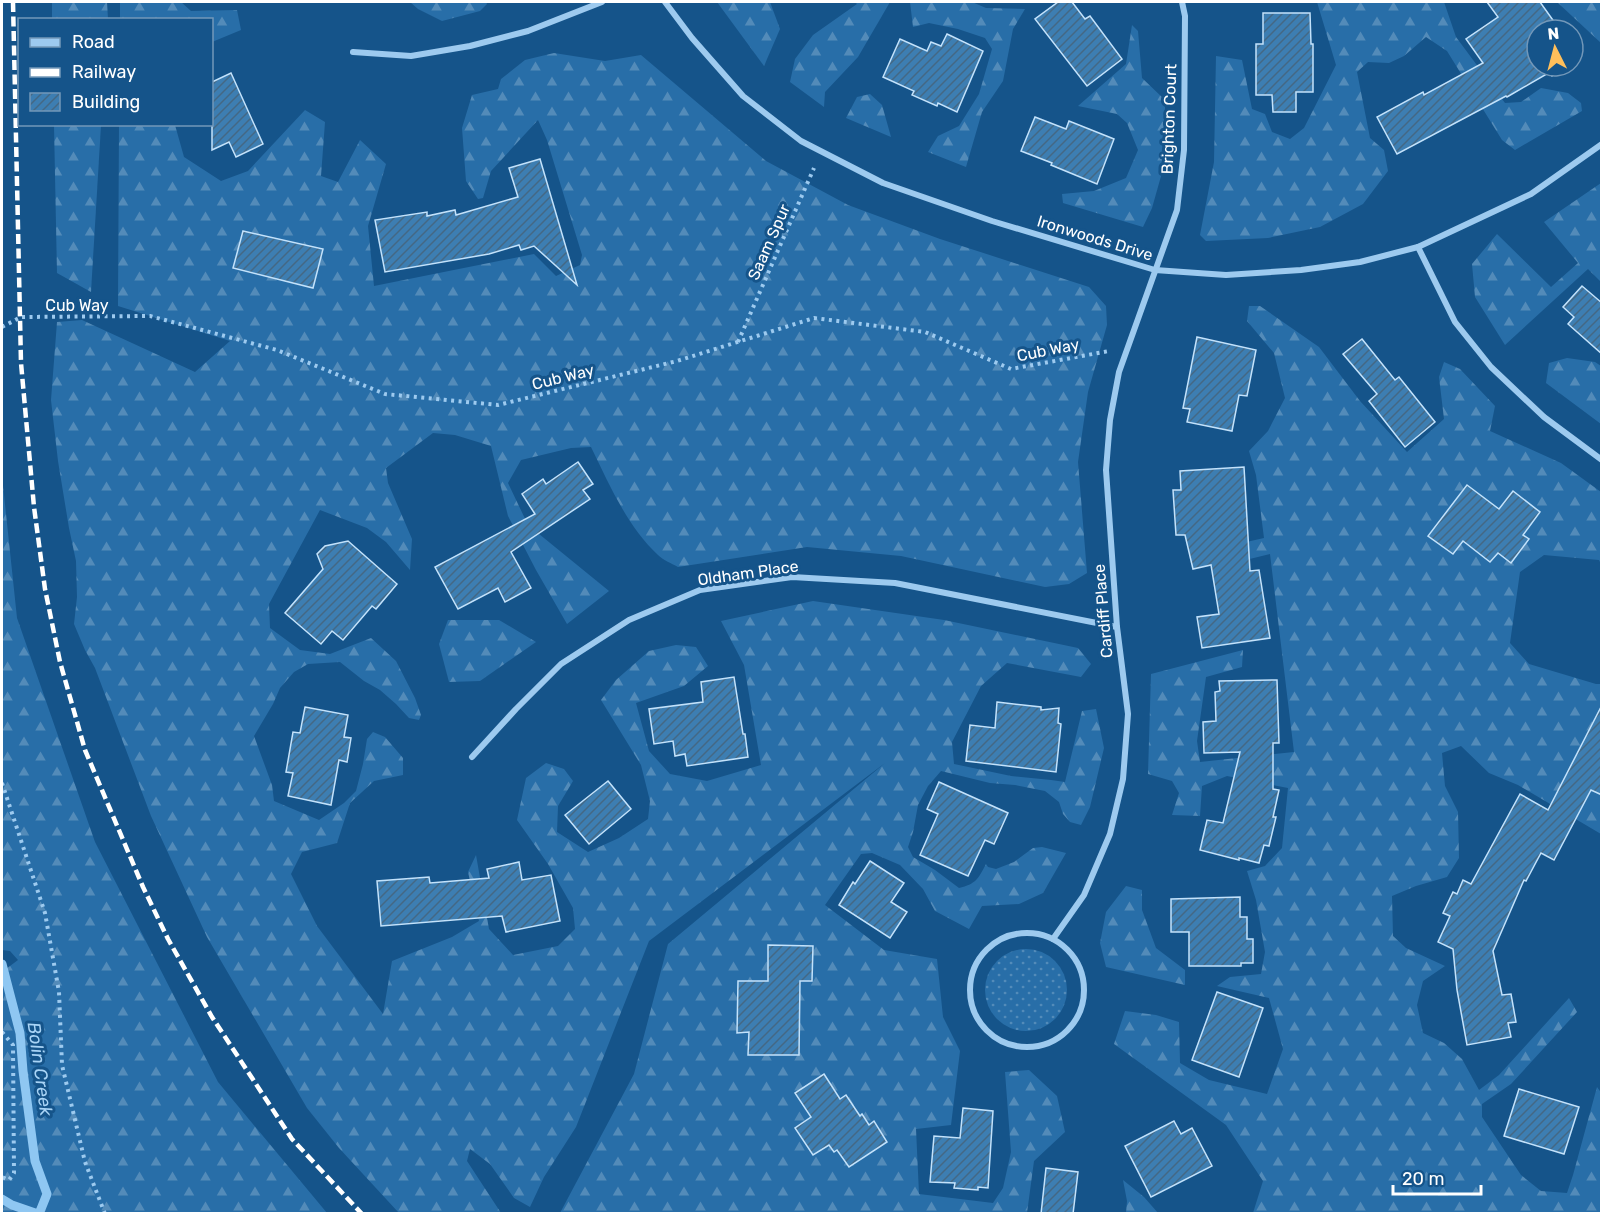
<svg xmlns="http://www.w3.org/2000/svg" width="1603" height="1215" font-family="Rubik,sans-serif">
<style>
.forest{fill:url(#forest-firs)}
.garden{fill:url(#garden-dots)}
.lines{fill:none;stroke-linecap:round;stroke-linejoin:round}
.stream{stroke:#8fc7f2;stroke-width:9}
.building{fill:url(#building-hatch);stroke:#c3e2fb;stroke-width:1.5}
.path{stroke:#9dcaef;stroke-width:4;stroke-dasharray:3 4.5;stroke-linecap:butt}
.street{stroke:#9dcaef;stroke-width:6}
.rail{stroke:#fff;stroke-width:4.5;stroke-dasharray:10 4.5;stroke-linecap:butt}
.labels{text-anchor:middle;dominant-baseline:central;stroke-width:6;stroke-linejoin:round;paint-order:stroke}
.street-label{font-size:16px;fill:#fff;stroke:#15548a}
.water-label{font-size:18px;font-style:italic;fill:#a9d4f6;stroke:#15548a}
</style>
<defs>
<pattern id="forest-firs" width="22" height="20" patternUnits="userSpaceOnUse" patternTransform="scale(1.5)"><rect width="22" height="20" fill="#286ea8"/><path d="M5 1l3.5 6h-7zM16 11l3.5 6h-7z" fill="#538bb9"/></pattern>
<pattern id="garden-dots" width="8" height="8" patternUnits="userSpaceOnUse" patternTransform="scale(1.5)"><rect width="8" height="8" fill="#286ea8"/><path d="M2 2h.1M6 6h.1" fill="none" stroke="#538bb9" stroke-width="1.8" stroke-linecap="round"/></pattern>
<pattern id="building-hatch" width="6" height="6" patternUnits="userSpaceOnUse" patternTransform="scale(1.5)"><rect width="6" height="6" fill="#3d7eb2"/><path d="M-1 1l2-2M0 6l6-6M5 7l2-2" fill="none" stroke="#446884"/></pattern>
</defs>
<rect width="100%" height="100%" fill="#15548a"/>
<g class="forest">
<polygon points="52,2 107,2 108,19 52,19"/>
<polygon points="120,2 181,2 191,11 237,10 241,30 212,42 212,20 120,19"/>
<polygon points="410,2 486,2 487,4 480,11 442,21 418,9"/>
<polygon points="717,2 770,2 780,29 764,66"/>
<polygon points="855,2 890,2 858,57 825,92 824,107 790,82 795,59 813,35 857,4"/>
<polygon points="910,2 972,2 986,8 1025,9 1013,29 1003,81 982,112 966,167 928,152 938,136 959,126 979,94 992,49 985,38 958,29 929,23 913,27"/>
<polygon points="1317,2 1444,2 1456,37 1505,103 1521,102 1541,88 1568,93 1581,103 1582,111 1515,150 1502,140 1447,51 1426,37 1404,56 1389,63 1368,62 1357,72 1370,138 1384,150 1388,171 1363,204 1320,227 1268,238 1206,241 1200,235 1214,162 1216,56 1242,60 1252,109 1265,114 1272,132 1290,139 1304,128 1336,65"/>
<polygon points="1557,2 1601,2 1601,43"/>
<polygon points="1132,25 1138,31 1142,78 1165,100 1165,162 1152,208 1143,227 1063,203 1062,194 1094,191 1126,178 1138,150 1127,123 1117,114 1078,106 1126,64"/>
<path d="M554 53 605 61 641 55 766 161 848 205 940 239 1089 287 1106 306 1107 325 1088 392 1078 462 1087 573 1069 584 1045 587 901 556 807 547 678 567C671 563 663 560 658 555 627 526 609 484 591 447L571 448 521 460 508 483 528 525 609 591 567 624 536 570 508 516 491 446 455 435 433 433 386 468 388 483 412 539 410 570 386 542 367 528 320 510 269 604 270 628 300 650 330 654 371 638 396 661 415 698 421 715 419 720 409 718 396 704 380 690 364 681 340 662 308 664 294 672 280 688 273 704 254 736 272 785 274 801 319 820 344 803 356 791 363 764 367 739 373 732 385 737 403 758V775L374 781 350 803 337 843 302 852 291 874 317 926 383 1014 392 961 452 937 479 921 468 872 476 855 489 929 513 955 558 946 575 929 573 908 548 864 517 820 526 778 546 763 564 769 573 781 558 806 557 832 588 852 619 838 648 819 650 801 641 765 601 700 616 680 649 651 676 645 696 647 708 666 684 686 636 703 649 751 670 774 707 781 761 765 744 665 721 621 813 601 944 620 1078 648 1091 664 1081 677 1007 663 981 686 952 742 954 764 1011 776 1051 780 1065 782 1082 711 1096 709 1104 748 1090 807 1081 825 1070 822 1063 814 1059 802 1045 791 1015 785 990 783 941 771 928 786 918 805 913 832 908 847 913 857 935 870 959 888C976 884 978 879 986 864L988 867 996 869 1014 862 1033 848 1042 847 1066 853 1043 893 1019 904 982 906 969 929 935 911 923 889 900 865 872 853 861 854 825 905 884 950 937 959 943 1017 960 1051 951 1125 916 1129 919 1194 993 1203 1003 1188 1011 1152 1005 1072 1029 1070 1057 1096 1065 1132 1034 1161 1027 1213H560L634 1074 668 944 885 763 649 941 576 1127 544 1177 530 1207 514 1198 490 1164 470 1149 467 1161 501 1213H399L339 1148 307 1108 207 937 151 816 95 668 85 650 74 624 77 597 76 561 69 528 58 461 51 400 57 322 82 320 195 372 230 341 118 306 119 125H175L184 157 221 181 248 171 305 110 325 122 321 176 338 182 360 140 386 164 368 226 374 286 534 254 556 276 580 265 582 255 547 140 538 120 491 171 483 198 478 199 466 181 462 128 472 95 498 89 501 79 525 60Z"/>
<polygon points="870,94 882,105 891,137 846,118 857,97"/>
<polygon points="54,125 101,125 91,292 57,273"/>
<polygon points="1601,183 1601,282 1588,269 1505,345 1475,297 1472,264 1497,234 1551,287 1578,263 1544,222"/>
<polygon points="1249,306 1260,306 1319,347 1360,401 1407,452 1444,419 1439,377 1444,362 1460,369 1495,406 1490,431 1561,463 1601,492 1601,564 1599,560 1544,555 1520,572 1510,643 1529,664 1596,684 1601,684 1601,834 1518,785 1489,773 1461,746 1442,753 1445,786 1458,812 1459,858 1447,877 1416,886 1392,896 1393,936 1406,948 1445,966 1423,981 1417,1005 1423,1033 1444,1043 1462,1059 1479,1090 1499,1075 1569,998 1577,1012 1511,1084 1482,1104 1482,1117 1521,1175 1541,1191 1567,1193 1573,1175 1597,1087 1602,1094 1601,1213 1253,1213 1263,1181 1226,1125 1114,1044 1125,1011 1156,1015 1179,1022 1180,1063 1209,1080 1267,1094 1283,1049 1269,998 1217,986 1230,977 1261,974 1265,952 1256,900 1247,871 1265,866 1282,848 1288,788 1227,776 1202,786 1200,816 1172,815 1179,793 1172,781 1148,774 1151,674 1243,650 1242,667 1206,677 1197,741 1200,762 1294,752 1270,554 1221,566 1220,548 1264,538 1256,475 1249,451 1268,431 1285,398 1274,353 1247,321"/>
<polygon points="1567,358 1595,362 1601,366 1601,424 1546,383 1549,363"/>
<polygon points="2,476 17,618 95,842 218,1082 327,1213 2,1213 2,972 18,960 10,951 2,950"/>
<polygon points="448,620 499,620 536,642 480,681 449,682 439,644"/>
<polygon points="1126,886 1142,890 1142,910 1156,948 1185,970 1185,985 1106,967 1100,943 1106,912"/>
<polygon points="1123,1180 1144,1197 1158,1213 1126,1213 1127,1201"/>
</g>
<circle class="garden" cx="1026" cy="990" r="41"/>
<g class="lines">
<g class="stream">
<polyline points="2,964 20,1033 23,1071 35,1161 47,1194 39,1214"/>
<polyline points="2,1199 12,1205 38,1214"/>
</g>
</g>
<g class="building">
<polygon points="1058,2 1072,2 1085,19 1090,16 1122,59 1087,86 1035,19"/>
<polygon points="1487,2 1540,2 1560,30 1537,30 1537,66 1566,66 1552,76 1550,72 1507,97 1506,96 1397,154 1377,117 1423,92 1424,95 1483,63 1466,39 1498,17"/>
<polygon points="1263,13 1310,13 1311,44 1313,44 1313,92 1296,92 1296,112 1273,112 1272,95 1256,95 1256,44 1263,44"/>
<polygon points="947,34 983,51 957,112 938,103 937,106 912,95 914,91 883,77 900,39 927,51 931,42 941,46"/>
<polygon points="231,73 263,144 236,157 229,142 212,150 212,82"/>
<polygon points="1035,117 1066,129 1069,121 1114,139 1097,184 1051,165 1052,163 1021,151"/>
<polygon points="540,159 577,285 534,246 521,250 519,245 489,254 385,272 375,220 427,212 427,216 455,210 456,215 518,197 509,168"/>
<polygon points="243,231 323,249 313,288 233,268"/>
<polygon points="1582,286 1602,303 1602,354 1568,324 1574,317 1563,307"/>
<polygon points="1197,337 1256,350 1247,396 1239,395 1232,431 1187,422 1190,409 1183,408"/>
<polygon points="1362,339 1395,380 1399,377 1435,422 1405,447 1369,401 1377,394 1343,354"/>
<polygon points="578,462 593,484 583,490 590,499 511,552 531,588 505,602 498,588 458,609 435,567 535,514 522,494 543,479 546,484"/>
<polygon points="1244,467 1250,571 1259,570 1270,638 1202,648 1197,617 1219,614 1211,565 1193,569 1185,535 1176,535 1173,490 1181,490 1180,471"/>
<polygon points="1467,485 1499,509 1513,491 1540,512 1523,535 1529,539 1511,563 1498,553 1490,562 1463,541 1453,554 1428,536"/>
<polygon points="348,541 397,584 376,609 372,606 343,640 332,631 321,644 285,613 323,569 317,554 325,546"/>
<polygon points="734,677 743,734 745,734 748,757 687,766 685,754 675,756 673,741 654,744 649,709 703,702 701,682"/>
<polygon points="1277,680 1279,743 1273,743 1273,789 1279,790 1273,817 1276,817 1269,846 1264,845 1259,863 1239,858 1239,860 1200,850 1207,820 1223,823 1240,752 1204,753 1203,722 1216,721 1215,692 1220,691 1219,681"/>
<polygon points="997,702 1041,707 1041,710 1059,708 1058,723 1061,724 1056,772 966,761 970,725 995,728"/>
<polygon points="1602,705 1602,795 1591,790 1554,860 1541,853 1526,881 1524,880 1493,951 1502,995 1511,994 1516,1022 1508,1023 1511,1037 1467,1045 1457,990 1453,949 1438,942 1450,916 1443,913 1453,892 1457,894 1463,880 1471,884 1520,794 1548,810"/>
<polygon points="305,707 348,715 344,737 351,738 347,762 339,760 331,805 288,796 293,773 286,772 293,732 300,733"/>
<polygon points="608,781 631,809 589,844 565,815"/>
<polygon points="939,782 1008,813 994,844 985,840 968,876 920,855 938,814 927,809"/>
<polygon points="870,861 904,883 891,902 907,912 890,938 839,905 853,882 855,884"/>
<polygon points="519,862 522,880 551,875 560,921 506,932 502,916 381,926 377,881 429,877 430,883 489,878 487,869"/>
<polygon points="1240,897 1240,917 1247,917 1247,939 1253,939 1253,963 1241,963 1241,966 1189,966 1189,932 1171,932 1171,899"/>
<polygon points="768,945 813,946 812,981 800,981 799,1055 748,1055 749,1032 737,1033 738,981 768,981"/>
<polygon points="1217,992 1263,1008 1239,1077 1192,1060"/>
<polygon points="824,1074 840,1099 846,1095 860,1116 862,1114 869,1125 874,1121 887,1142 849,1167 837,1150 834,1152 829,1145 813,1155 795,1128 811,1117 795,1093"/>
<polygon points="1519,1089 1579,1107 1564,1154 1504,1136"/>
<polygon points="963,1108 993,1111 988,1188 978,1187 978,1190 954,1188 955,1183 930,1182 934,1136 960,1138"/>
<polygon points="1174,1121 1181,1134 1192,1128 1212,1166 1151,1197 1125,1146"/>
<polygon points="1046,1168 1078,1172 1073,1214 1041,1214"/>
</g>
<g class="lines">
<g class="path">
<polyline points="2,327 21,317 150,316 277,350 385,394 498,405 677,361 814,318 925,332 1011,369 1109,351"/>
<polyline points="738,342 814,168"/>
<polyline points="2,783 45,913 59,992 62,1065 85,1162 105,1214"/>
<polyline points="2,1032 13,1045 14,1173 9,1180 2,1177"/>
</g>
<g class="street">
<polyline points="665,2 692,38 743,96 801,141 883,183 992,221 1155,270 1226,275 1301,270 1360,262 1418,247 1531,194 1602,144"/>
<polyline points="353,52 411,56 470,46 528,31 602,2"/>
<polyline points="1418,247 1455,322 1491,367 1544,417 1602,460"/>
<polyline points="472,757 516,709 561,664 629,620 700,590 792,577 895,583 1117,627"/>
<circle cx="1027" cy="990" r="57"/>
<polyline points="1053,939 1084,895 1110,834 1123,779 1128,714 1117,627 1106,470 1110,420 1119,372 1177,210 1184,150 1185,16 1182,2"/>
</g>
<polyline class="rail" points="13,2 21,363 34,507 45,589 60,662 85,750 143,887 168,939 212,1017 292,1139 362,1214"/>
</g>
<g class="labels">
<g class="street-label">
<text transform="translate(1169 119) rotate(-88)">Brighton Court</text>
<text transform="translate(1095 238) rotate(17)">Ironwoods Drive</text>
<text transform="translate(769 242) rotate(-66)">Saam Spur</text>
<text x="77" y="305">Cub Way</text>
<text transform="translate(1048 350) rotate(-11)">Cub Way</text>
<text transform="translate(563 377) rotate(-14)">Cub Way</text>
<text transform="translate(748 573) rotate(-8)">Oldham Place</text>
<text transform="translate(1103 611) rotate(-95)">Cardiff Place</text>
</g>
<g class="water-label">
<text transform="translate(40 1069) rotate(82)">Bolin Creek</text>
</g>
</g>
<rect width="1603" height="1215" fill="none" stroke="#ffffff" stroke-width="6"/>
<rect x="18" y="18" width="195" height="108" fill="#15548a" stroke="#7398b9" stroke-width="1.5"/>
<rect x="30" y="38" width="30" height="9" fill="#9dcaef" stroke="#7398b9" stroke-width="1.5"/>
<text x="72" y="48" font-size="18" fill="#ffffff">Road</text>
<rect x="30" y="68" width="30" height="9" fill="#ffffff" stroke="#7398b9" stroke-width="1.5"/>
<text x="72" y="78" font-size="18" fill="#ffffff">Railway</text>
<rect x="30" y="93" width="30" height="18" fill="url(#building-hatch)" stroke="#7398b9" stroke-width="1.5"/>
<text x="72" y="108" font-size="18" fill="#ffffff">Building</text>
<g transform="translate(1555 48) rotate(354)"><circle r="28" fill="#15548a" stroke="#7398b9" stroke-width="1.5"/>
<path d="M0-4.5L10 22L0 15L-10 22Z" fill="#ffbf5b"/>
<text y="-9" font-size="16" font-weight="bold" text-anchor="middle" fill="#ffffff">N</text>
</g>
<path d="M1393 1185v9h88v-9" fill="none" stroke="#ffffff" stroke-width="3"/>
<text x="1402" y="1185" font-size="18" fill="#ffffff" stroke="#15548a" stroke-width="4.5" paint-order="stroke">20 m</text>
</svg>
